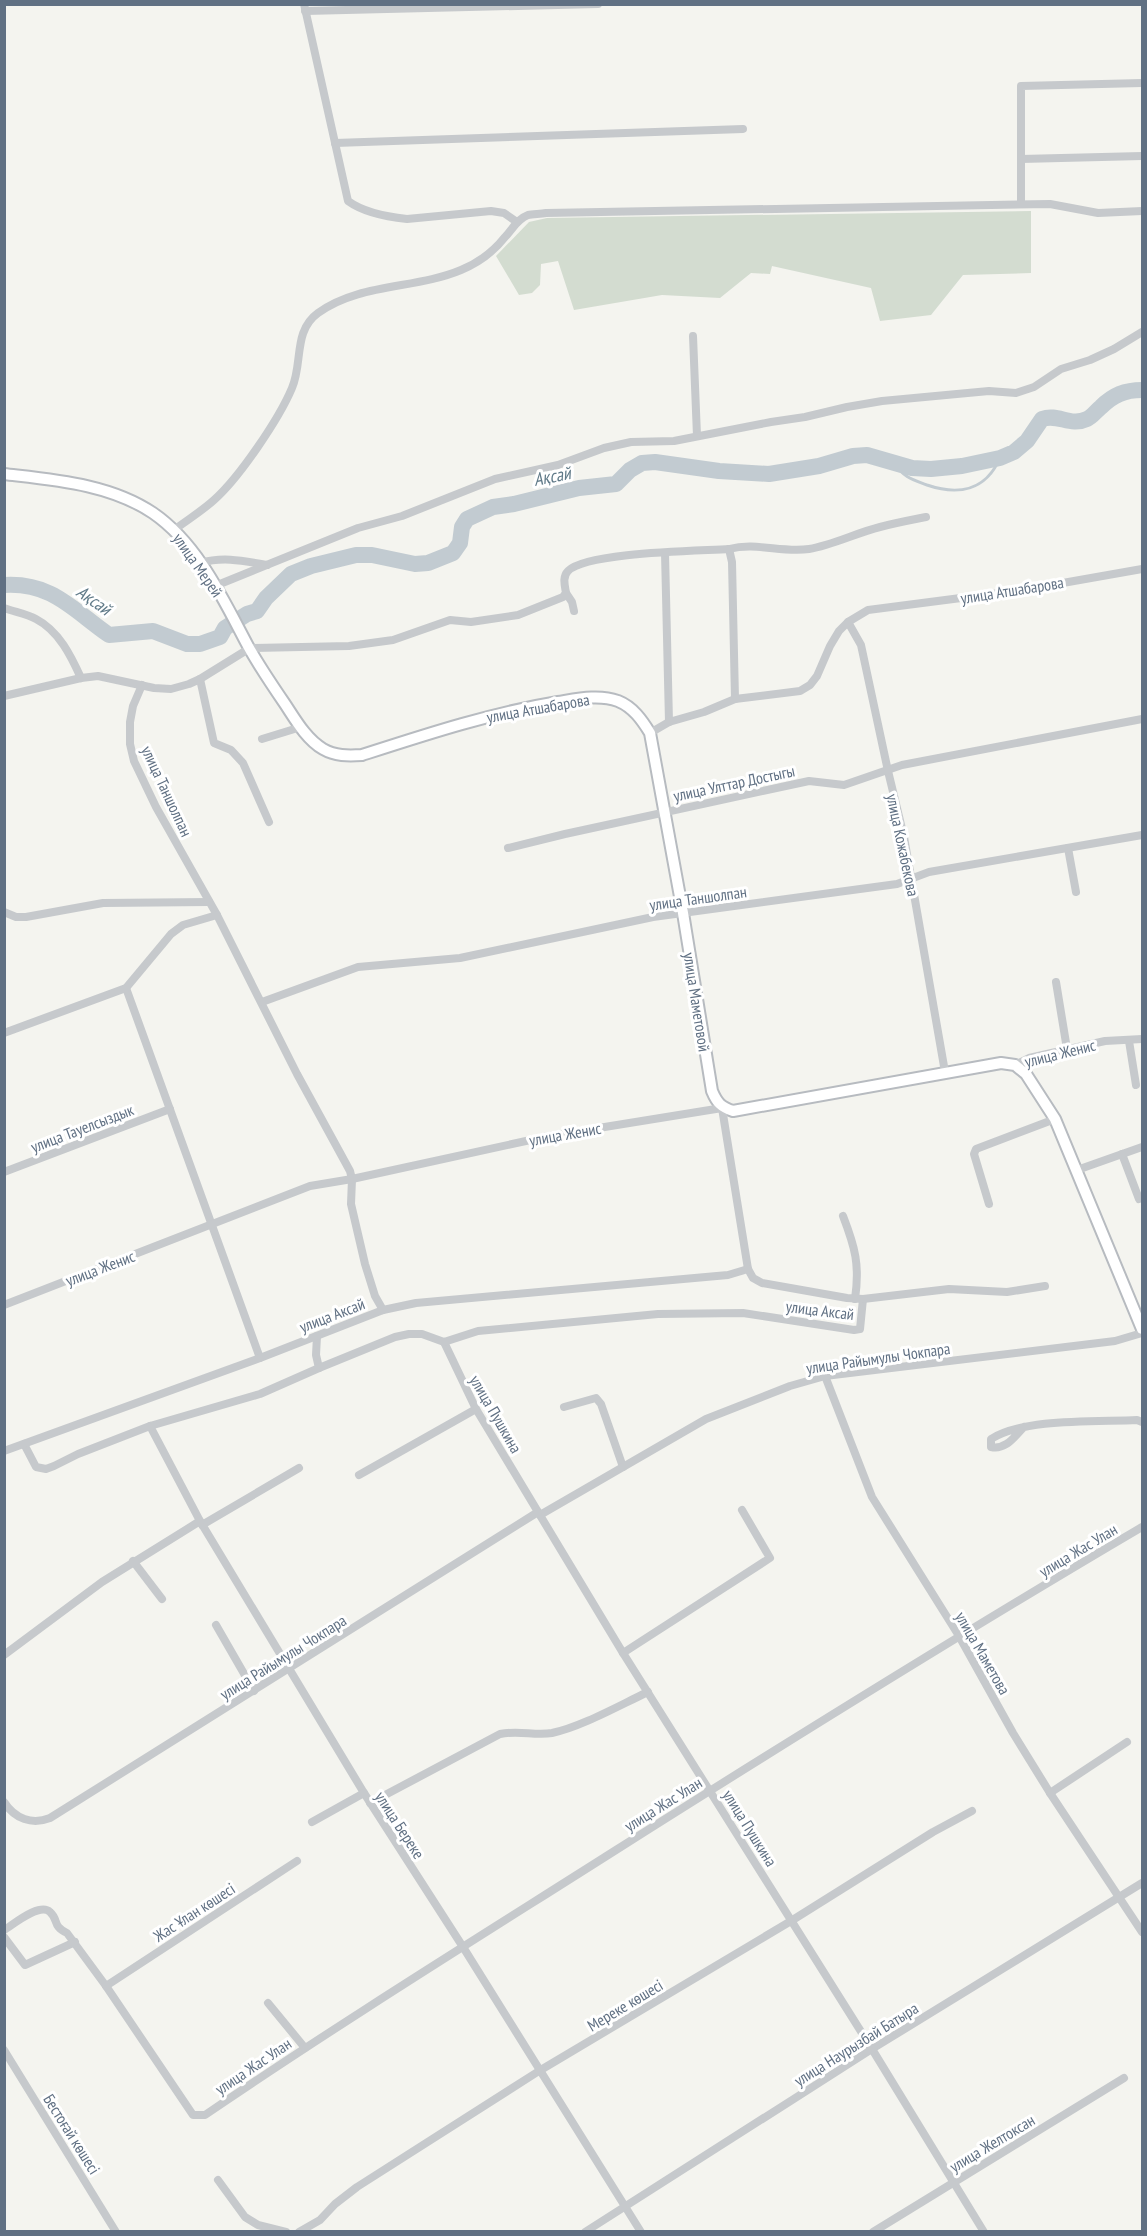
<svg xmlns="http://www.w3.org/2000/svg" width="1147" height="2236" font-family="'PT Sans Narrow',sans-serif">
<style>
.green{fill:#d3dcd0}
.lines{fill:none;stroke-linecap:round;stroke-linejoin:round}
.stream{stroke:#c2cbd1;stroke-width:3}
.river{stroke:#c2cbd1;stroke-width:16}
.secondary-casing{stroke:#b7bbc0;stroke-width:14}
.street{stroke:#c6c9cc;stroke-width:8}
.secondary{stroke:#fff;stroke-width:10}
.labels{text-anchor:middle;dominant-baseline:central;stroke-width:6;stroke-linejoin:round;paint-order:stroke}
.street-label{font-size:16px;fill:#607083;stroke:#fff}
.water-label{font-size:18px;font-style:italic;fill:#607a88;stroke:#fff}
</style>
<rect width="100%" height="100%" fill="#f4f4ef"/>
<polygon class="green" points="1031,211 1031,273 963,275 931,315 880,321 871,288 772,266 770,274 751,273 720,298 662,295 574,310 558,261 541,264 540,285 532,293 519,295 496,256 529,222 547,218"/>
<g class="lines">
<path class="stream" d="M894 463C905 478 911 479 927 485 959 496 986 490 1000 458"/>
<path class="river" d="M4 585C52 582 73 610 109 635L153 631 187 644H200L220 637 225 628 247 614 257 611 266 598 291 574 311 566 356 555H372L415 564 428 563 453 553 460 543 462 527 467 519 493 507 514 504 579 488 616 484 630 470 642 463 655 462 719 471 769 474 819 466 853 456 867 455 912 468 931 469 962 466 1000 458 1014 452 1027 441 1042 419C1058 413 1070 427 1087 419 1092 417 1096 411 1101 407 1113 395 1125 390 1142 390"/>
<g class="secondary-casing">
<path id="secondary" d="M4 474C55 480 110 484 153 513 198 544 223 599 248 646 259 666 272 685 285 704 295 719 306 739 323 749 335 756 348 756 362 755 427 734 491 713 558 702 577 699 599 694 618 701 633 707 642 720 650 733L683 913 712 1091C717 1103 721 1107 733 1111L1001 1063 1015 1065 1026 1074 1055 1119 1142 1329"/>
</g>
<g class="street">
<path d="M304 4 348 201C363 212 388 217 407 219L491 211 504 213 517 222"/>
<polyline points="305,11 598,4"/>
<polyline points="335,143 743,129"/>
<polyline points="1021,159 1142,156"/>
<polyline points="1021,204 1021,86 1142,83"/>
<polyline points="693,336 697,436"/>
<path d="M174 530C187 520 202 511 214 500 239 478 279 419 292 388 303 363 293 331 318 313 359 283 416 289 461 270 478 263 494 251 505 237 512 230 517 219 528 215 533 214 540 214 546 213L1050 204 1098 213 1142 211"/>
<polyline points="729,549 732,562 735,699"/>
<polyline points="665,553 669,722"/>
<path d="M200 563C224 556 244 561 267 565"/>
<polyline points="215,586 358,528 402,516 495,479 558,465 604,448 631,442 674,441 771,422 805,417 847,407 882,401 989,391 1016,393 1034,387 1061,369 1090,360 1114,349 1142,332"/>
<polyline points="566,593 572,602 574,611"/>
<path d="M4 608C15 612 27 614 36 619 59 631 71 656 81 678"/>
<polyline points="848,622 861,645 888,771 904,837 945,1072"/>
<polyline points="200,679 214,743 231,750 243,763 269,822"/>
<polyline points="142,685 133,706 130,722 130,744 134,761 156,807 217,915 297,1074 350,1171 352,1179 351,1204 365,1264 375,1296 383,1310"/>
<path d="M4 696 81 678 98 676 154 688 171 689 189 684 200 679 250 648 349 646 393 640 450 620 471 622 518 615 563 597 566 593C565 586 562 577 568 571 586 552 699 551 729 549 756 542 782 553 809 549 833 545 856 533 880 527 895 523 911 520 926 517"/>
<polyline points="650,733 669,722 704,712 735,699 800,691 810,685 817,676 830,646 839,631 848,622 868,610 1023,590 1142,569"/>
<polyline points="262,739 301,727"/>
<polyline points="508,848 565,834 809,781 844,785 902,765 1142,719"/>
<polyline points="1068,848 1076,892"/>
<polyline points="4,912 16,917 26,917 103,903 209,902"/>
<polyline points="1056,982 1067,1049"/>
<polyline points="126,988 260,1358"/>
<polyline points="262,1002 358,967 460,958 653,917 897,884 929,872 1142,835"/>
<polyline points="4,1033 126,988 171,934 183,925 217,915"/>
<polyline points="1129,1041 1136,1085"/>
<polyline points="1015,1065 1029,1058 1105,1041 1142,1039"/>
<polyline points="1122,1154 1139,1199"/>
<polyline points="1077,1170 1142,1147"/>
<polyline points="4,1172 170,1109"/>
<polyline points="989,1204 974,1154 976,1149 1055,1119"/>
<path d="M843 1216C855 1247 860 1265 855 1299"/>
<polyline points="4,1305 310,1186 352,1179 549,1136 722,1108 748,1269"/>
<polyline points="317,1336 316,1355 319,1368"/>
<polyline points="444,1342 476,1409 623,1653 872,2049 984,2232"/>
<polyline points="825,1376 872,1497 959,1636 1013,1733 1050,1793 1142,1932"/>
<polyline points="564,1407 596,1398 601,1404 623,1467"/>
<polyline points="150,1426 200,1521 364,1793 463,1947 641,2232"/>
<path d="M1024 1427C1014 1437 1006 1450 991 1447V1439C1024 1418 1097 1422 1137 1420L1142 1422"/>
<polyline points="24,1444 36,1467 46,1469 54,1466 78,1454 150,1426 260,1394 319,1368 395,1337 409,1334 422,1334 444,1342 478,1331 658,1314 743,1313 854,1330 860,1329 863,1299"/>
<polyline points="4,1451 260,1358 383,1310 416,1303 728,1275 748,1269 753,1278 762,1283 847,1298 863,1299 949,1289 1007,1292 1045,1286"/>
<polyline points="359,1475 476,1409"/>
<polyline points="540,1515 706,1419 790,1386 825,1376 1115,1341 1142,1333"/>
<polyline points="202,1525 299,1468"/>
<polyline points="133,1561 162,1599"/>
<polyline points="216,1625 254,1691"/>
<polyline points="623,1653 770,1558 742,1510"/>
<polyline points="4,1655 102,1582 200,1521"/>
<polyline points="1050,1793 1127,1742"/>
<path d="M4 1802C15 1819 32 1825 50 1818L538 1512"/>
<path d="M370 1803 500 1734C519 1730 535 1736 552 1733 581 1727 620 1705 648 1692"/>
<polyline points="312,1822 364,1793"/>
<path d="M4 1930C14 1924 40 1902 50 1912 59 1920 52 1926 67 1933L106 1986 193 2115H205C340 2023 479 1937 616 1850 790 1740 965 1631 1142 1527"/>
<polyline points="4,1937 25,1965 75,1942"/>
<polyline points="106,1986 297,1861"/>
<polyline points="268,2003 305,2048"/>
<polyline points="4,2050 116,2232"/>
<polyline points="218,2180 245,2217 258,2225 286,2232"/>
<polyline points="299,2232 320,2220 335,2204 357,2187 539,2071 791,1921 933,1832 972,1811"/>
<polyline points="585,2232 872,2049 1142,1883"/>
<polyline points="873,2232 1124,2078"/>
</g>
<use href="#secondary" class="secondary"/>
</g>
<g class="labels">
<g class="street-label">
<text transform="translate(198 565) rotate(55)">улица Мерей</text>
<text transform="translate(1012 590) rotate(-9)">улица Атшабарова</text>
<text transform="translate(538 708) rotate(-10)">улица Атшабарова</text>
<text transform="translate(734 783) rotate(-12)">улица Улттар Достыгы</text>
<text transform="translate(167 791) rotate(65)">улица Таншолпан</text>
<text transform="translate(903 845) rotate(78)">улица Кожабекова</text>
<text transform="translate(698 898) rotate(-8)">улица Таншолпан</text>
<text transform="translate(697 1002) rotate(81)">улица Маметовой</text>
<text transform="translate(1060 1053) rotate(-14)">улица Женис</text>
<text transform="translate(82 1128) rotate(-21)">улица Тауелсыздык</text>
<text transform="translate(565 1134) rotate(-10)">улица Женис</text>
<text transform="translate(100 1268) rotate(-21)">улица Женис</text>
<text transform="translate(820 1310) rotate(7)">улица Аксай</text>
<text transform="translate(332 1315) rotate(-21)">улица Аксай</text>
<text transform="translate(878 1358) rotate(-8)">улица Райымулы Чокпара</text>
<text transform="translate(496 1414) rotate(60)">улица Пушкина</text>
<text transform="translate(1078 1550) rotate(-31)">улица Жас Улан</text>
<text transform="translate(983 1653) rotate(60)">улица Маметова</text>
<text transform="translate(283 1657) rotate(-32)">улица Райымулы Чокпара</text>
<text transform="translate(663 1804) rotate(-32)">улица Жас Улан</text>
<text transform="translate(400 1825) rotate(57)">улица Береке</text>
<text transform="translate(750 1828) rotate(58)">улица Пушкина</text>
<text transform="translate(194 1912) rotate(-33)">Жас Ұлан көшесі</text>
<text transform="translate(625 2005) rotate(-31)">Мереке көшесі</text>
<text transform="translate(856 2044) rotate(-32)">улица Наурызбай Батыра</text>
<text transform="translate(253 2066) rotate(-34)">улица Жас Улан</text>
<text transform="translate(72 2134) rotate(58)">Бестоғай көшесі</text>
<text transform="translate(992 2143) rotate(-31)">улица Желтоксан</text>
</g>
<g class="water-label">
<text transform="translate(552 476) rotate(-11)">Ақсай</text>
<text transform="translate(94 600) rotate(35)">Ақсай</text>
</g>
</g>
<rect width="1147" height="2236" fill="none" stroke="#607083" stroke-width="12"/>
</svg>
